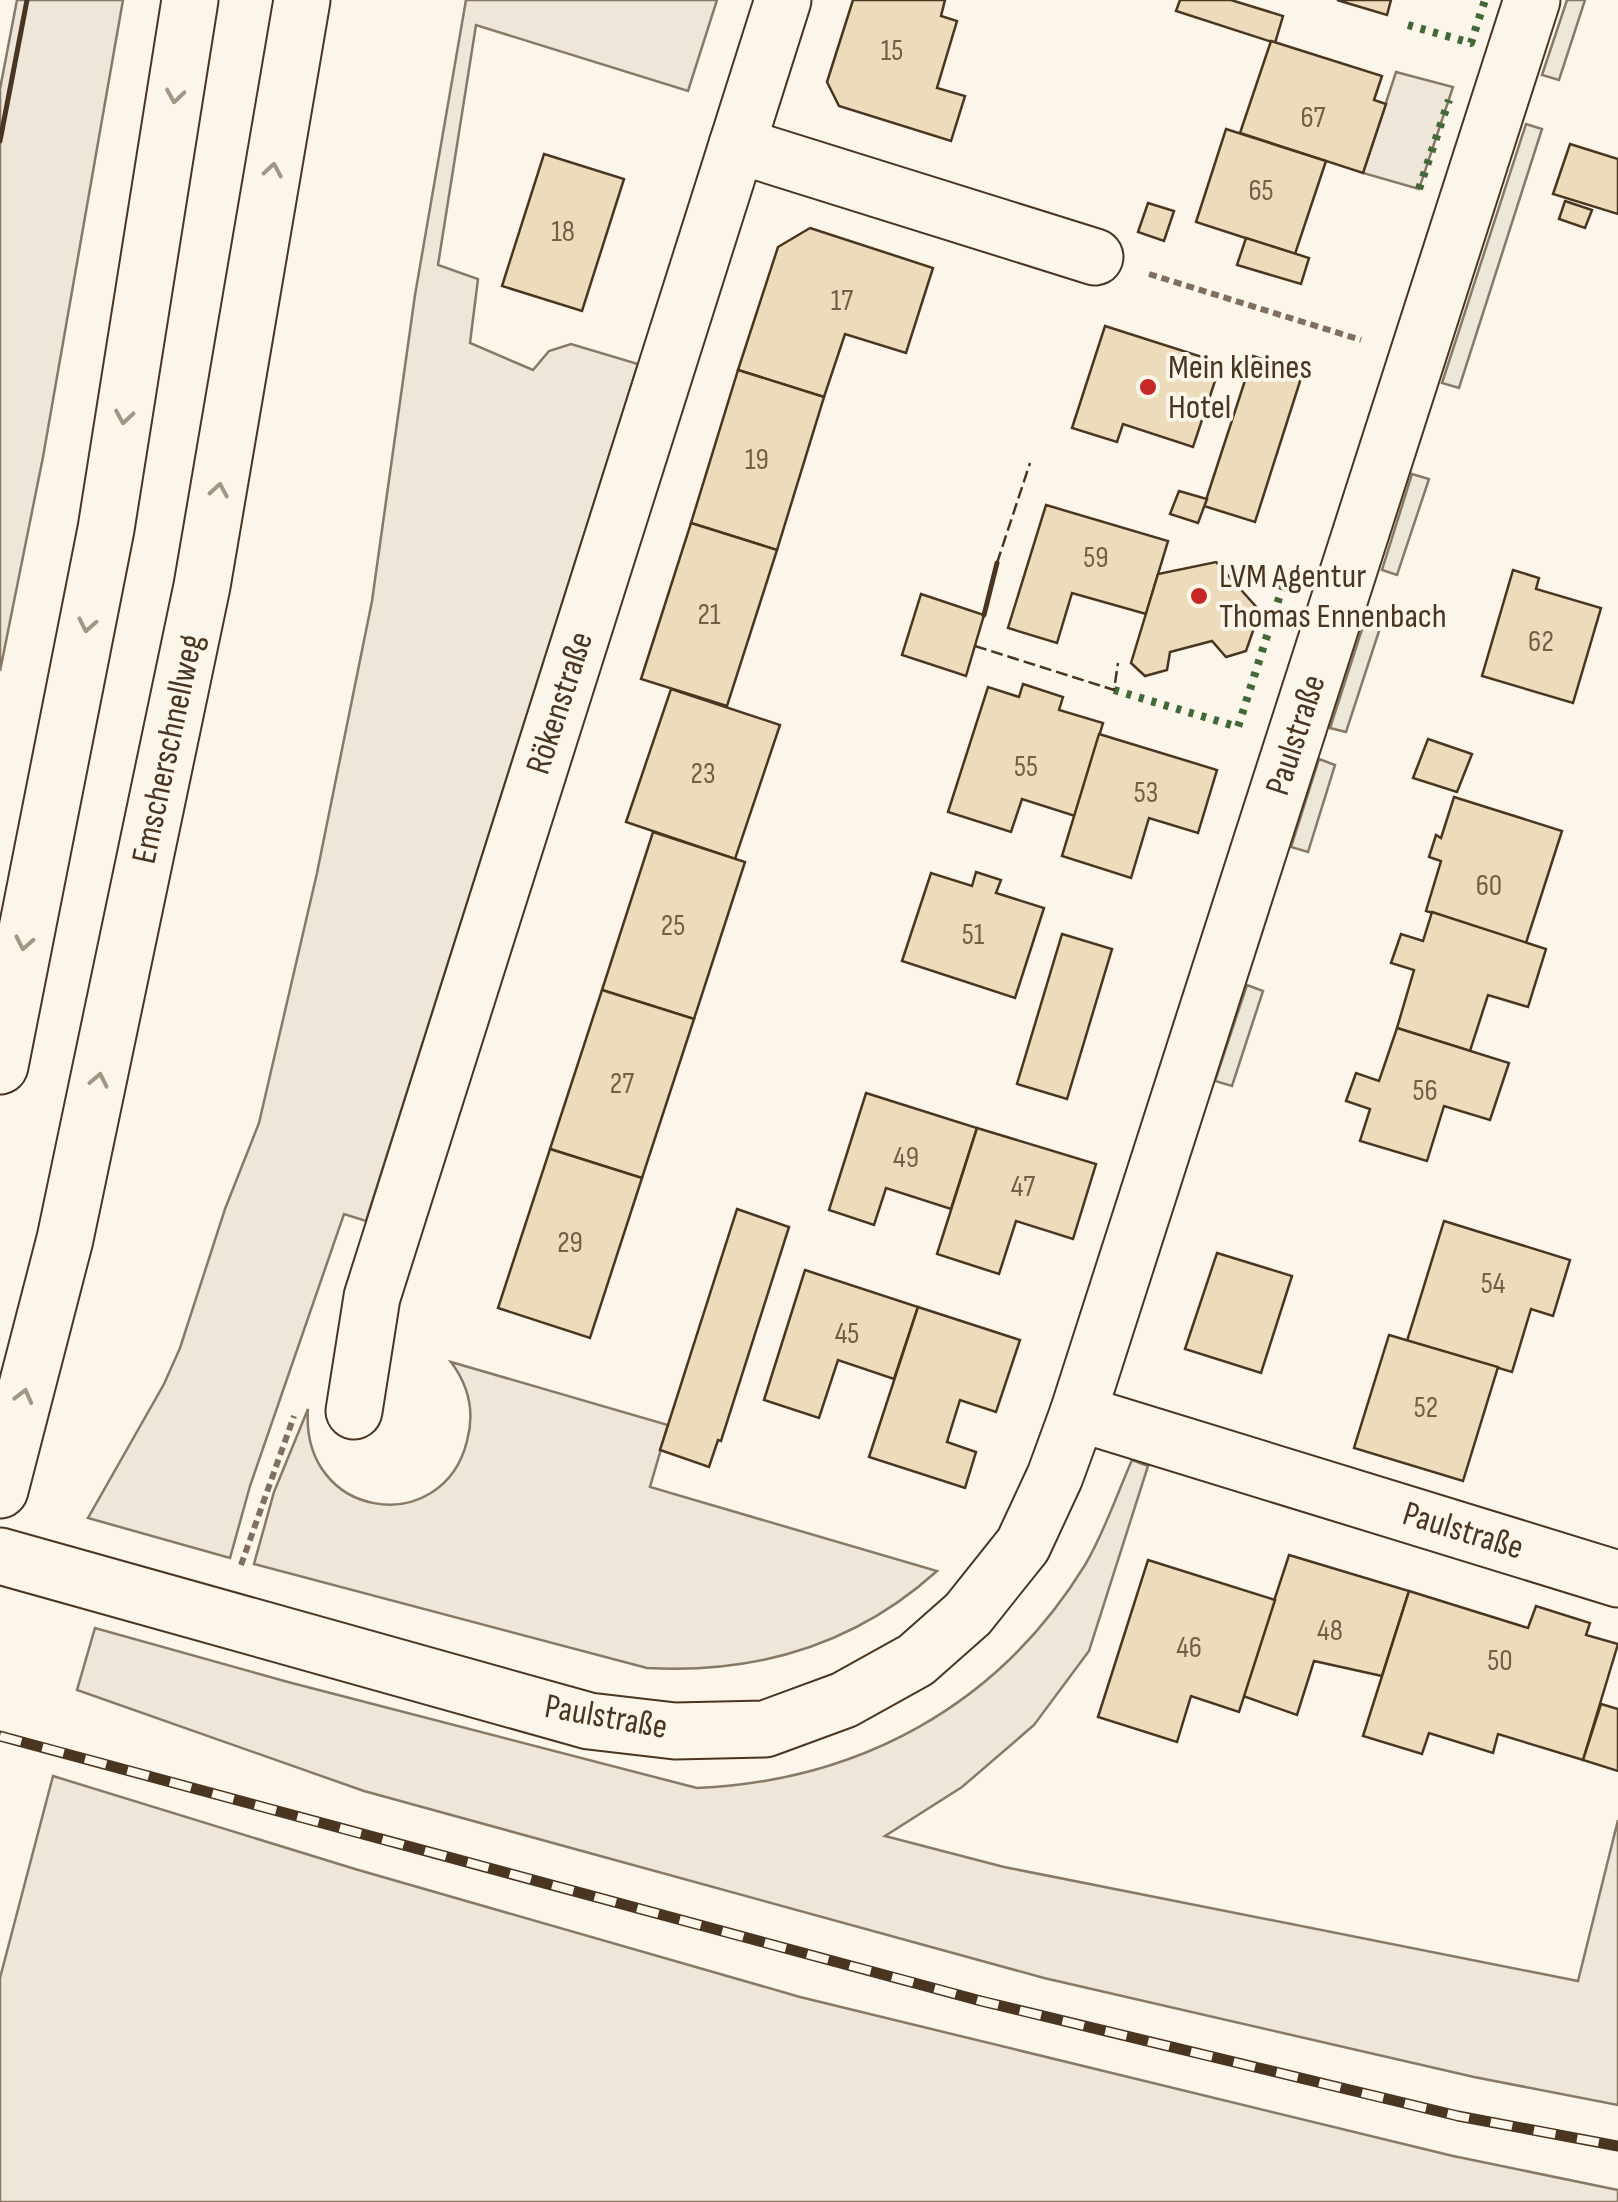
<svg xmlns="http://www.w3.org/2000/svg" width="1618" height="2202" font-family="'Sofia Sans Condensed',sans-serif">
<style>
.green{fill:#ede6d9;stroke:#887966;stroke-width:2.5}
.parking{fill:#ede7d9;stroke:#887966;stroke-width:2.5}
.building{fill:#ecdcbc;stroke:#4a3520;stroke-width:2.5}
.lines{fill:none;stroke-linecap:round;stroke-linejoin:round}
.minor-casing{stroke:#4a3520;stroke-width:59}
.highway-casing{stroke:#4a3520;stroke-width:59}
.path{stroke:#7f6f5c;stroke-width:6;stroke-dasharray:8 5;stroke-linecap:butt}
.minor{stroke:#fbf6e9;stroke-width:55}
.highway{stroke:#fbf6e9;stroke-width:55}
.rail-casing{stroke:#4a3520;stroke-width:11}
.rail{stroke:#fbf6e9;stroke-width:8;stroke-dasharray:22;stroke-linecap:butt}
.hedge{stroke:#436837;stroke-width:8;stroke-dasharray:5 8;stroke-linecap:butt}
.fence{stroke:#4a3520;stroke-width:2.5;stroke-dasharray:12 5;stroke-linecap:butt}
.wall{stroke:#4a3520;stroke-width:5}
.oneway{stroke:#a29684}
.poi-dot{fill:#c62828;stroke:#fbf6e9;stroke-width:4}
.labels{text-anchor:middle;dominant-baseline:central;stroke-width:8;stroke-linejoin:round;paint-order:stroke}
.number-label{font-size:30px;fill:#725f47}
.poi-label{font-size:35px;fill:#4a3520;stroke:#fbf6e9;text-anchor:start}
.street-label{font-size:35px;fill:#4a3520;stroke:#fbf6e9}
</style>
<rect width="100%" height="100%" fill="#fbf6e9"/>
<g class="green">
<polygon points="17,0 123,0 43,457 0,671 0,89"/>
<polygon points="466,0 717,0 688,91 476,25 438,265 478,279 470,343 533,370 549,351 571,344 638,364 366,1221 344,1214 250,1486 230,1558 88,1518 164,1384 180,1348 225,1209 259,1123 317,873 372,601 415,295"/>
<polygon points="1396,72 1453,87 1419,189 1363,173"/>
<path d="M451 1362 668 1425 650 1487 937 1571C855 1645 756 1674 647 1668L254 1564 274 1492 308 1409C300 1520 443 1539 467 1441 475 1412 469 1386 451 1362Z"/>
<path d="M1132 1460 1148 1466 1089 1651 1034 1725 962 1787 885 1836 1004 1867 1578 1981 1618 1820V2105L1474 2077 1044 1978 364 1791 77 1690 95 1628 288 1682 697 1788C860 1781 999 1705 1085 1565 1104 1533 1117 1494 1132 1460Z"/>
<polygon points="53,1776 355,1869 800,1997 1453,2156 1618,2190 1618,2202 0,2202 0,1978"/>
</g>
<g class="parking">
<polygon points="1567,0 1585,0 1559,80 1542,75"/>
<polygon points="1526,124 1542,129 1459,388 1442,383"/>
<polygon points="1412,474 1429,479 1397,575 1382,570"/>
<polygon points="1365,620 1381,625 1346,732 1330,728"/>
<polygon points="1319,759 1335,765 1308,852 1291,847"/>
<polygon points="1247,985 1263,991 1232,1086 1215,1081"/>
</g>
<g class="building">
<polygon points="853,0 945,0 941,16 957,21 937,88 965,96 951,141 839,106 827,82"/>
<polygon points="1180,0 1231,0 1283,16 1275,43 1176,11"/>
<polygon points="1337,0 1391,0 1387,15"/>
<polygon points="1271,41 1382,76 1374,100 1386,104 1363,173 1240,133"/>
<polygon points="1226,129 1326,161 1295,254 1196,222"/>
<polygon points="1570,144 1618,159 1618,214 1553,194"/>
<polygon points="544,154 624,179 582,311 502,286"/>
<polygon points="1565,201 1592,210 1585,228 1559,219"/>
<polygon points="1148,203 1174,211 1164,241 1138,232"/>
<polygon points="810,228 933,268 906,353 845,334 824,397 738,370 778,247"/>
<polygon points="1246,238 1309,258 1301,284 1237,265"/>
<polygon points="1105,326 1221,363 1193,447 1123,424 1117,442 1072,428"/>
<polygon points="1253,356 1303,372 1255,522 1204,506"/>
<polygon points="738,370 824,397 777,550 691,523"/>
<polygon points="1179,491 1207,499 1198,523 1170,514"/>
<polygon points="1046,505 1168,541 1146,614 1072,593 1057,643 1008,628"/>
<polygon points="691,523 777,550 727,706 641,679"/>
<polygon points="1216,562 1260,611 1246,651 1226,657 1212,641 1170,652 1167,670 1145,676 1131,663 1158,574"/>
<polygon points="1513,570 1539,578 1536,589 1601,608 1573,703 1482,676"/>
<polygon points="921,594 984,615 966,676 902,655"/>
<polygon points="1023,684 1063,697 1059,710 1103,723 1075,816 1022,799 1011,832 948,812 988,687 1019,697"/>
<polygon points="671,689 780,725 735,859 626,822"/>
<polygon points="1099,734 1217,770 1198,833 1149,818 1131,878 1062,856"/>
<polygon points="1428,739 1472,754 1457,792 1413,778"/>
<polygon points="1454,797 1562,831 1526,943 1426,911 1441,861 1429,857 1436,835 1441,838"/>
<polygon points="653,832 745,862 694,1019 602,990"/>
<polygon points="976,872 1001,880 996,893 1044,908 1015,998 902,961 931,873 972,886"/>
<polygon points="1432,912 1546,949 1528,1007 1488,995 1470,1051 1397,1028 1414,970 1391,963 1401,934 1423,941"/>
<polygon points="1062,934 1112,949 1067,1099 1017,1084"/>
<polygon points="602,990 694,1019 642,1178 550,1149"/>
<polygon points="1397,1028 1509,1063 1490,1120 1444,1106 1427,1161 1360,1141 1370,1109 1346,1101 1356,1073 1379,1081"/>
<polygon points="866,1093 977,1128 951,1209 886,1188 874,1225 829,1210"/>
<polygon points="977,1128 1096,1164 1073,1239 1016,1221 999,1274 937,1254"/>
<polygon points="550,1149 642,1178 590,1338 498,1308"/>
<polygon points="737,1209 789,1227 721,1441 718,1440 709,1467 660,1450"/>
<polygon points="1444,1221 1570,1260 1553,1316 1531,1309 1512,1372 1407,1341"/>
<polygon points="1217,1253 1292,1276 1261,1373 1185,1349"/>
<polygon points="805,1270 918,1307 894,1379 838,1360 819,1418 764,1400"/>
<polygon points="918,1307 1020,1340 996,1412 960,1400 947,1442 976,1452 965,1488 869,1457"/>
<polygon points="1389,1335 1498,1367 1463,1481 1354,1448"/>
<polygon points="1289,1555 1409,1591 1382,1676 1314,1661 1297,1715 1243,1696"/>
<polygon points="1148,1560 1275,1600 1239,1712 1191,1696 1177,1742 1098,1717"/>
<polygon points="1409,1591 1528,1628 1536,1606 1590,1623 1586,1635 1618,1644 1583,1760 1498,1734 1493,1753 1429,1733 1422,1754 1363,1736"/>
<polygon points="1601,1704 1618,1709 1618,1771 1583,1760"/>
</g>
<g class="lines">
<g class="minor-casing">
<g id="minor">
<polyline points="737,145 1095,257"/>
<polyline points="354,1411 372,1297 783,0"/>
<polyline points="1078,1413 1618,1579"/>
<polyline points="0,1556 589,1721 675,1731 765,1729 844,1700 916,1660 968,1614 1023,1545 1055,1476 1078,1413 1532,0"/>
</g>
</g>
<g class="highway-casing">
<g id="highway">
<polyline points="0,1066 106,529 190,0"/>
<polyline points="0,1490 65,1239 202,586 302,0"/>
</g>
</g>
<g class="path">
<polyline points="1149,274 1361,340"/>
<polyline points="241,1565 294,1416"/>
</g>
<use href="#minor" class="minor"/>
<use href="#highway" class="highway"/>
<g class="rail-casing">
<polyline id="rail" points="0,1736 981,2001 1458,2116 1618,2146"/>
</g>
<use href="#rail" class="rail"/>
<g class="hedge">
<polyline points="1408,25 1471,43 1485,0"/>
<polyline points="1419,189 1449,100"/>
<polyline points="1114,690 1238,727 1287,573"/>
</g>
<g class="fence">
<polyline points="997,563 1030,463"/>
<polyline points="975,646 1114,690 1118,663"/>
</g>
<g class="wall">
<polyline points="0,141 27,0"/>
<polyline points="984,615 997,563"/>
</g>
</g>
<defs><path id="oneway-chevron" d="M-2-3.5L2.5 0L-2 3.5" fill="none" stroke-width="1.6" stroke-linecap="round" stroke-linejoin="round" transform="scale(2.5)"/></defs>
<g class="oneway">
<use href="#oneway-chevron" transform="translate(175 96) rotate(99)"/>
<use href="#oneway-chevron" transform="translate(273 170) rotate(-80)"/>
<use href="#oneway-chevron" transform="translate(124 417) rotate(99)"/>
<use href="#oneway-chevron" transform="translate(219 490) rotate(-80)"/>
<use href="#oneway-chevron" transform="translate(87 625) rotate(101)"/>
<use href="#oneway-chevron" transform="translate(24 943) rotate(101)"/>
<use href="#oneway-chevron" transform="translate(99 1080) rotate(-78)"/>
<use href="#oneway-chevron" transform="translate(24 1396) rotate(-75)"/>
</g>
<g class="poi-dot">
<circle cx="1148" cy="387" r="10"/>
<circle cx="1199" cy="596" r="10"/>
</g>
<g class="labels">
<g class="number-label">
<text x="892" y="51">15</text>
<text x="1313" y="118">67</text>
<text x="1261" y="191">65</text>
<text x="563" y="232">18</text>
<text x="842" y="301">17</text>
<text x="757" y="460">19</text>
<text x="1096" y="558">59</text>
<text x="709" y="615">21</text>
<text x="1541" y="642">62</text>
<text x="1026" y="767">55</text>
<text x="703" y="774">23</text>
<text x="1146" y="793">53</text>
<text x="1489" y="886">60</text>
<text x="673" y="926">25</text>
<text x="973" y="935">51</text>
<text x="622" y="1084">27</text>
<text x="1425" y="1091">56</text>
<text x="906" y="1158">49</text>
<text x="1023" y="1187">47</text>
<text x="570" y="1243">29</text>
<text x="1493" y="1284">54</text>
<text x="847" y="1334">45</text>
<text x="1426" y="1408">52</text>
<text x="1330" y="1631">48</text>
<text x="1189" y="1648">46</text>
<text x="1500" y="1661">50</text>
</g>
<g class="poi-label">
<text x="1168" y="367">Mein kleines<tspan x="1168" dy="40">Hotel</tspan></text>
<text x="1219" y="576">LVM Agentur<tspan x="1219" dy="40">Thomas Ennenbach</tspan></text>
</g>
<g class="street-label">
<text transform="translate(560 703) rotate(-72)">Rökenstraße</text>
<text transform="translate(1296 735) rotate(-72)">Paulstraße</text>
<text transform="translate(168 749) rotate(-78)">Emscherschnellweg</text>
<text transform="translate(1463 1531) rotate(17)">Paulstraße</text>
<text transform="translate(606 1717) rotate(10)">Paulstraße</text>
</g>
</g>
</svg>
